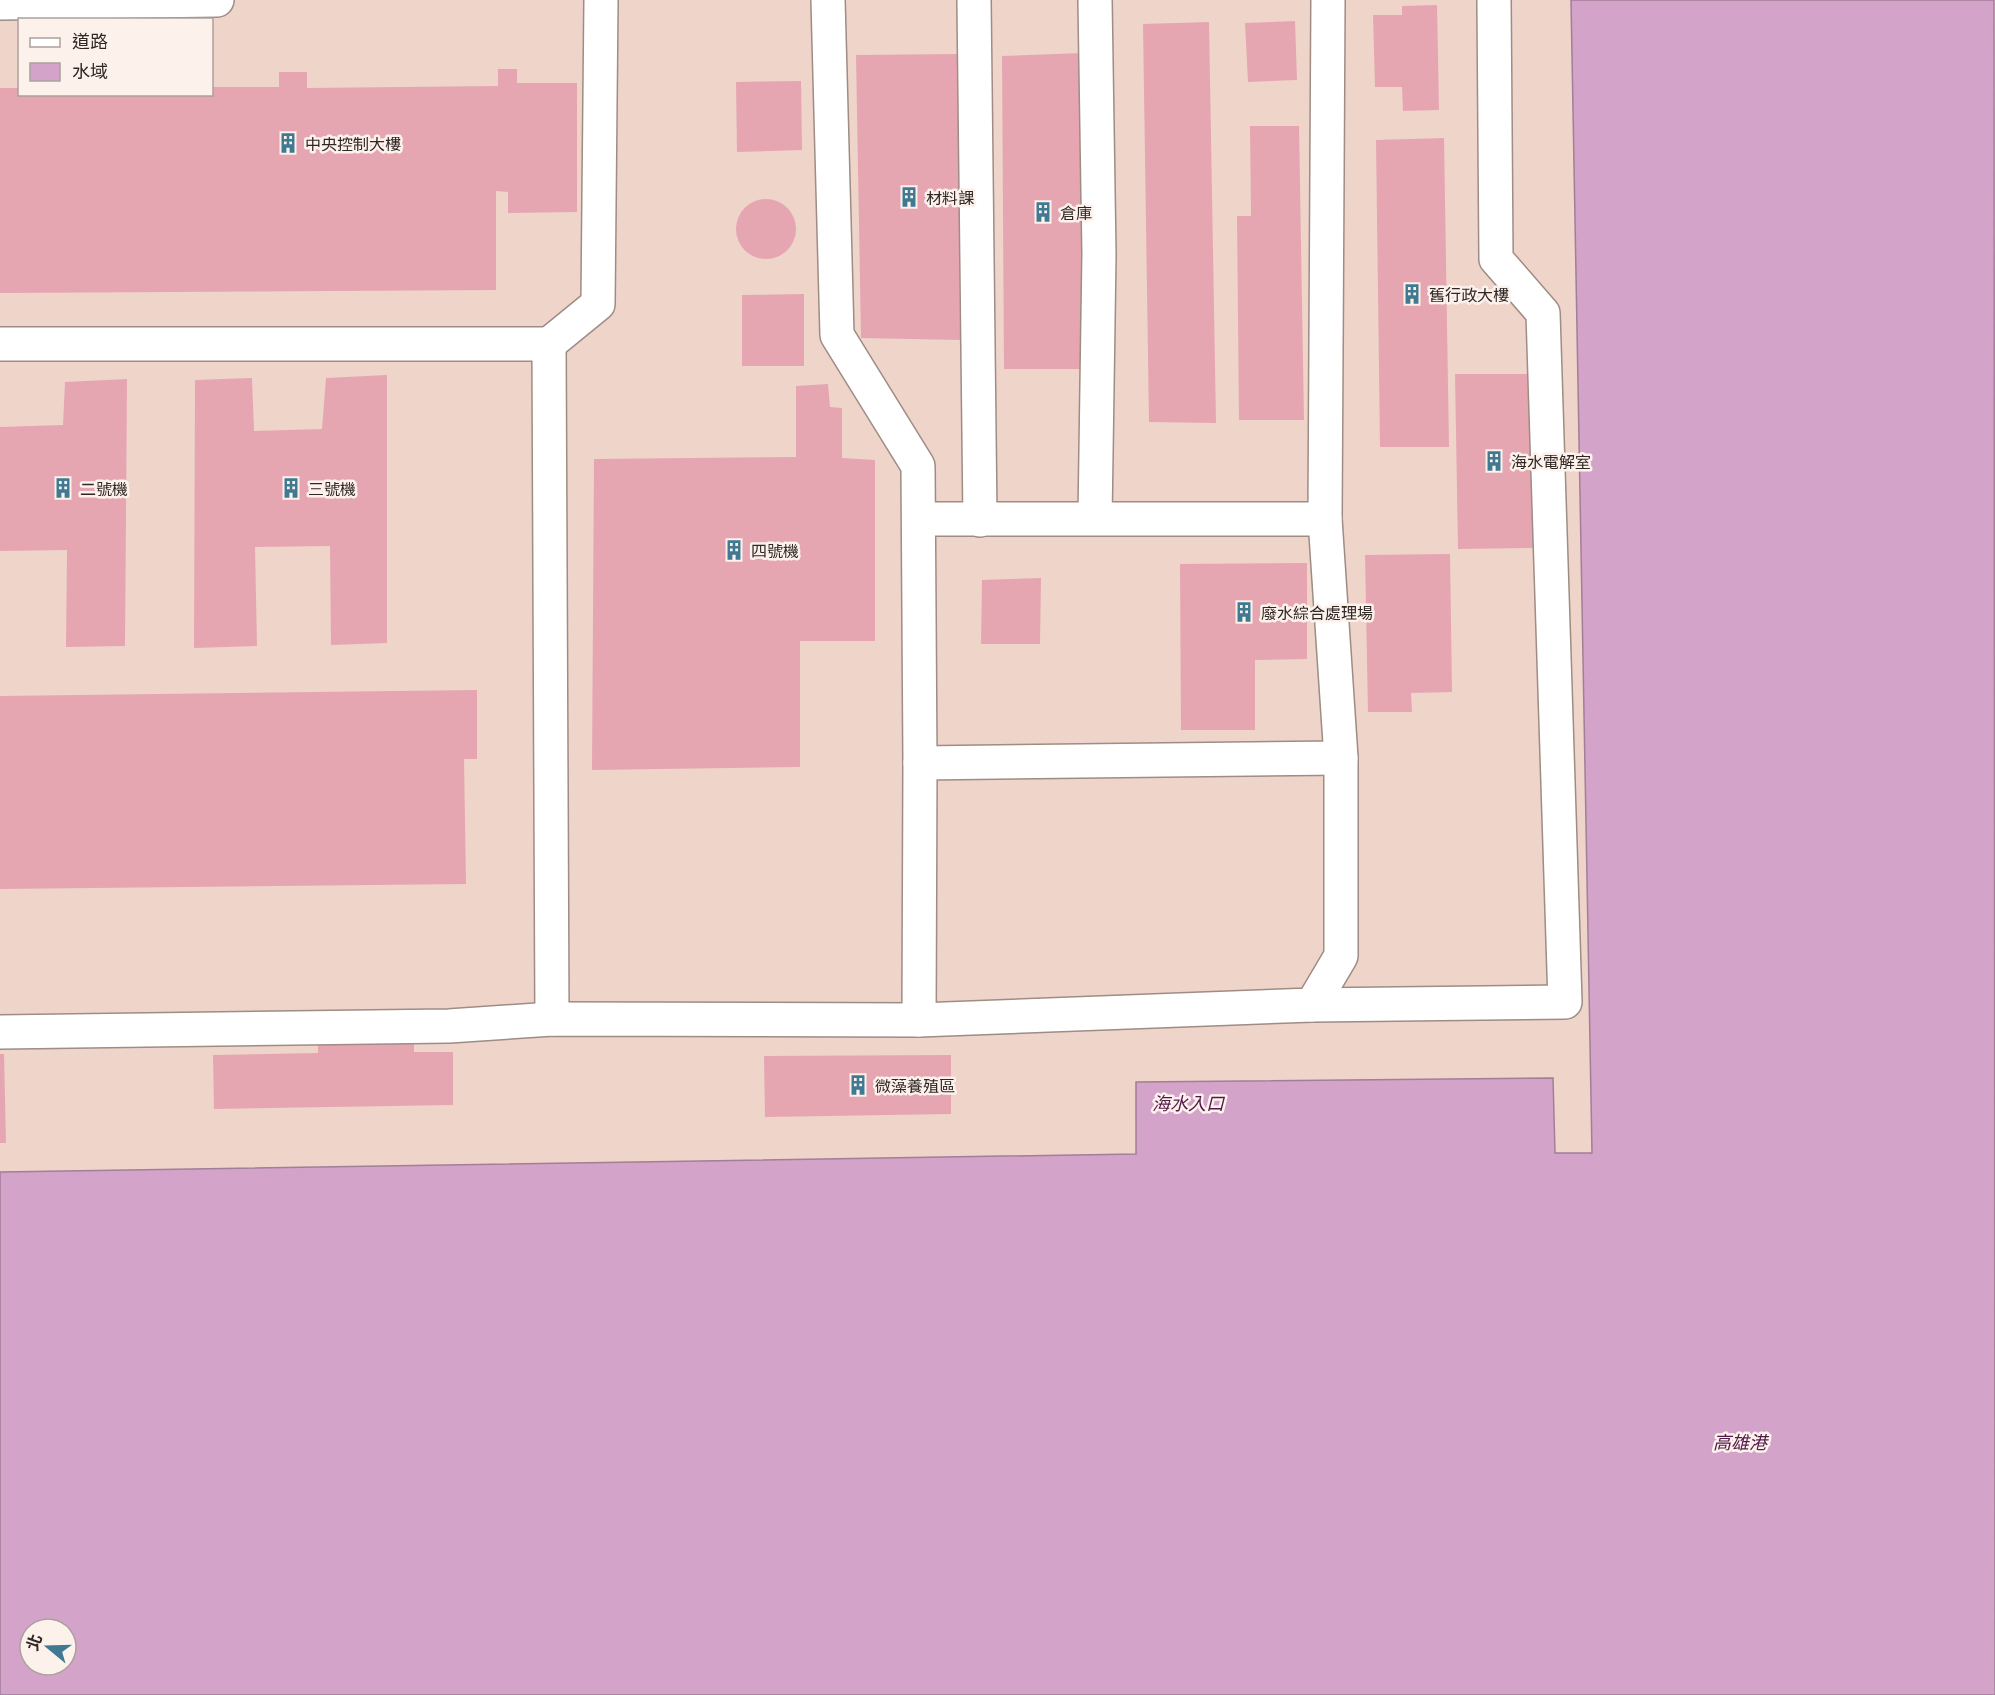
<svg xmlns="http://www.w3.org/2000/svg" width="1995" height="1695" font-family="Lato,'Noto Sans TC',sans-serif">
<style>
.built{fill:#efd4ca;fill-rule:evenodd}
.water{fill:#d3a3ca;stroke:#a27e98;stroke-width:1.5;fill-rule:evenodd}
.building{fill:#e5a6b1}
.lines{fill:none;stroke-linecap:round;stroke-linejoin:round}
.minor-casing{stroke:#9e8c85;stroke-width:36}
.minor{stroke:#fff;stroke-width:33}
.labels{text-anchor:middle;dominant-baseline:central;stroke-width:5;stroke-linejoin:round;paint-order:stroke}
.poi-label{font-size:16px;fill:#2f2724;stroke:#fdf1ec;text-anchor:start}
.water-label{font-size:18px;font-style:italic;fill:#51194a;stroke:#fdf1ec}
</style>
<rect width="100%" height="100%" fill="#f6e2da"/>
<path class="built" d="M0 0H1571L1592 1153H1555L1553 1117 1135 1126 1136 1154 0 1172ZM20 20H212V94H20Z"/>
<path class="water" d="M1571 0H1994L1995 1695H0V1172L1136 1154V1082L1553 1078 1555 1153H1592ZM30 1629H66V1665H30Z"/>
<g class="building">
<polygon points="1437,5 1439,110 1403,111 1402,87 1375,87 1373,15 1402,15 1402,6"/>
<polygon points="1295,21 1297,80 1248,82 1245,23"/>
<polygon points="1209,22 1216,423 1149,422 1143,24"/>
<polygon points="1082,53 1085,369 1004,369 1002,56"/>
<polygon points="958,54 960,340 861,338 856,55"/>
<polygon points="498,69 517,69 517,83 577,83 577,212 508,213 508,192 496,191 496,290 0,293 0,88 20,88 20,94 212,94 212,87 279,87 279,72 307,72 307,88 498,86"/>
<polygon points="801,81 802,150 737,152 736,82"/>
<polygon points="1250,126 1299,126 1304,420 1239,420 1237,216 1251,216"/>
<polygon points="1444,138 1449,447 1380,447 1376,140"/>
<circle cx="766" cy="229" r="30"/>
<polygon points="804,294 804,366 742,366 742,295"/>
<polygon points="1455,374 1530,374 1533,548 1458,549"/>
<polygon points="387,375 387,643 331,645 330,546 255,547 257,646 194,648 195,380 252,378 254,431 322,429 326,378"/>
<polygon points="127,379 125,646 66,647 67,550 0,551 0,427 63,425 65,382"/>
<polygon points="828,384 830,407 842,408 842,458 875,460 875,641 800,641 800,767 592,770 594,459 796,457 796,386"/>
<polygon points="1450,554 1452,692 1411,693 1412,712 1368,712 1365,555"/>
<polygon points="1307,563 1307,659 1255,660 1255,730 1181,730 1180,564"/>
<polygon points="1041,578 1040,644 981,644 982,580"/>
<polygon points="477,690 477,759 464,759 466,884 0,889 0,696"/>
<polygon points="414,1033 414,1052 453,1052 453,1105 214,1109 213,1055 318,1053 318,1034"/>
<polygon points="0,1054 4,1054 6,1143 0,1143"/>
<polygon points="951,1055 951,1114 765,1117 764,1056"/>
</g>
<g class="lines">
<g class="minor-casing">
<g id="minor">
<polyline points="828,0 837,335 918,466 920,763 919,1020"/>
<polyline points="974,0 980,520"/>
<polyline points="1095,0 1099,254 1095,518"/>
<polyline points="0,3 217,0"/>
<polyline points="0,344 549,344 552,1019"/>
<polyline points="549,344 598,304 601,0"/>
<polyline points="919,519 1325,519"/>
<polyline points="920,763 1341,758"/>
<polyline points="1312,1005 1565,1002 1543,313 1496,259 1494,0"/>
<polyline points="0,1032 449,1026 552,1019 919,1020 1312,1005 1341,956 1341,758 1325,519 1328,0"/>
</g>
</g>
<use href="#minor" class="minor"/>
</g>
<defs>
<g id="building-bare" transform="scale(1.62)"><path d="M-4-6H4V6H1V3H-1V6H-4ZM-2.5-4.3h1.7v1.8h-1.7ZM.8-4.3h1.7v1.8H.8ZM-2.5-1h1.7V.8h-1.7ZM.8-1h1.7V.8H.8Z" fill="#3f7992" stroke="#fdf1ec" stroke-width="2.5" paint-order="stroke"/></g>
</defs>
<g fill-rule="evenodd">
<use href="#building-bare" x="288" y="143"/>
<use href="#building-bare" x="909" y="197"/>
<use href="#building-bare" x="1043" y="212"/>
<use href="#building-bare" x="1412" y="294"/>
<use href="#building-bare" x="1494" y="461"/>
<use href="#building-bare" x="63" y="488"/>
<use href="#building-bare" x="291" y="488"/>
<use href="#building-bare" x="734" y="550"/>
<use href="#building-bare" x="1244" y="612"/>
<use href="#building-bare" x="858" y="1085"/>
</g>
<g class="labels">
<g class="poi-label">
<text x="305" y="143">中央控制大樓</text>
<text x="926" y="197">材料課</text>
<text x="1060" y="212">倉庫</text>
<text x="1429" y="294">舊行政大樓</text>
<text x="1511" y="461">海水電解室</text>
<text x="80" y="488">二號機</text>
<text x="308" y="488">三號機</text>
<text x="751" y="550">四號機</text>
<text x="1261" y="612">廢水綜合處理場</text>
<text x="875" y="1085">微藻養殖區</text>
</g>
<g class="water-label">
<text x="1188" y="1103">海水入口</text>
<text x="1740" y="1442">高雄港</text>
</g>
</g>
<rect x="18" y="18" width="195" height="78" fill="#fdf1ec" stroke="#aba09c" stroke-width="1.5"/>
<rect x="30" y="38" width="30" height="9" fill="#ffffff" stroke="#aba09c" stroke-width="1.5"/>
<text x="72" y="48" font-size="18" fill="#2f2724">道路</text>
<rect x="30" y="63" width="30" height="18" fill="#d3a3ca" stroke="#aba09c" stroke-width="1.5"/>
<text x="72" y="78" font-size="18" fill="#2f2724">水域</text>
<g transform="translate(48 1647) rotate(289)"><circle r="28" fill="#fdf1ec" stroke="#aba09c" stroke-width="1.5"/>
<path d="M0-4.5L10 22L0 15L-10 22Z" fill="#3f7992"/>
<text y="-9" font-size="16" font-weight="bold" text-anchor="middle" fill="#2f2724">北</text>
</g>
</svg>
